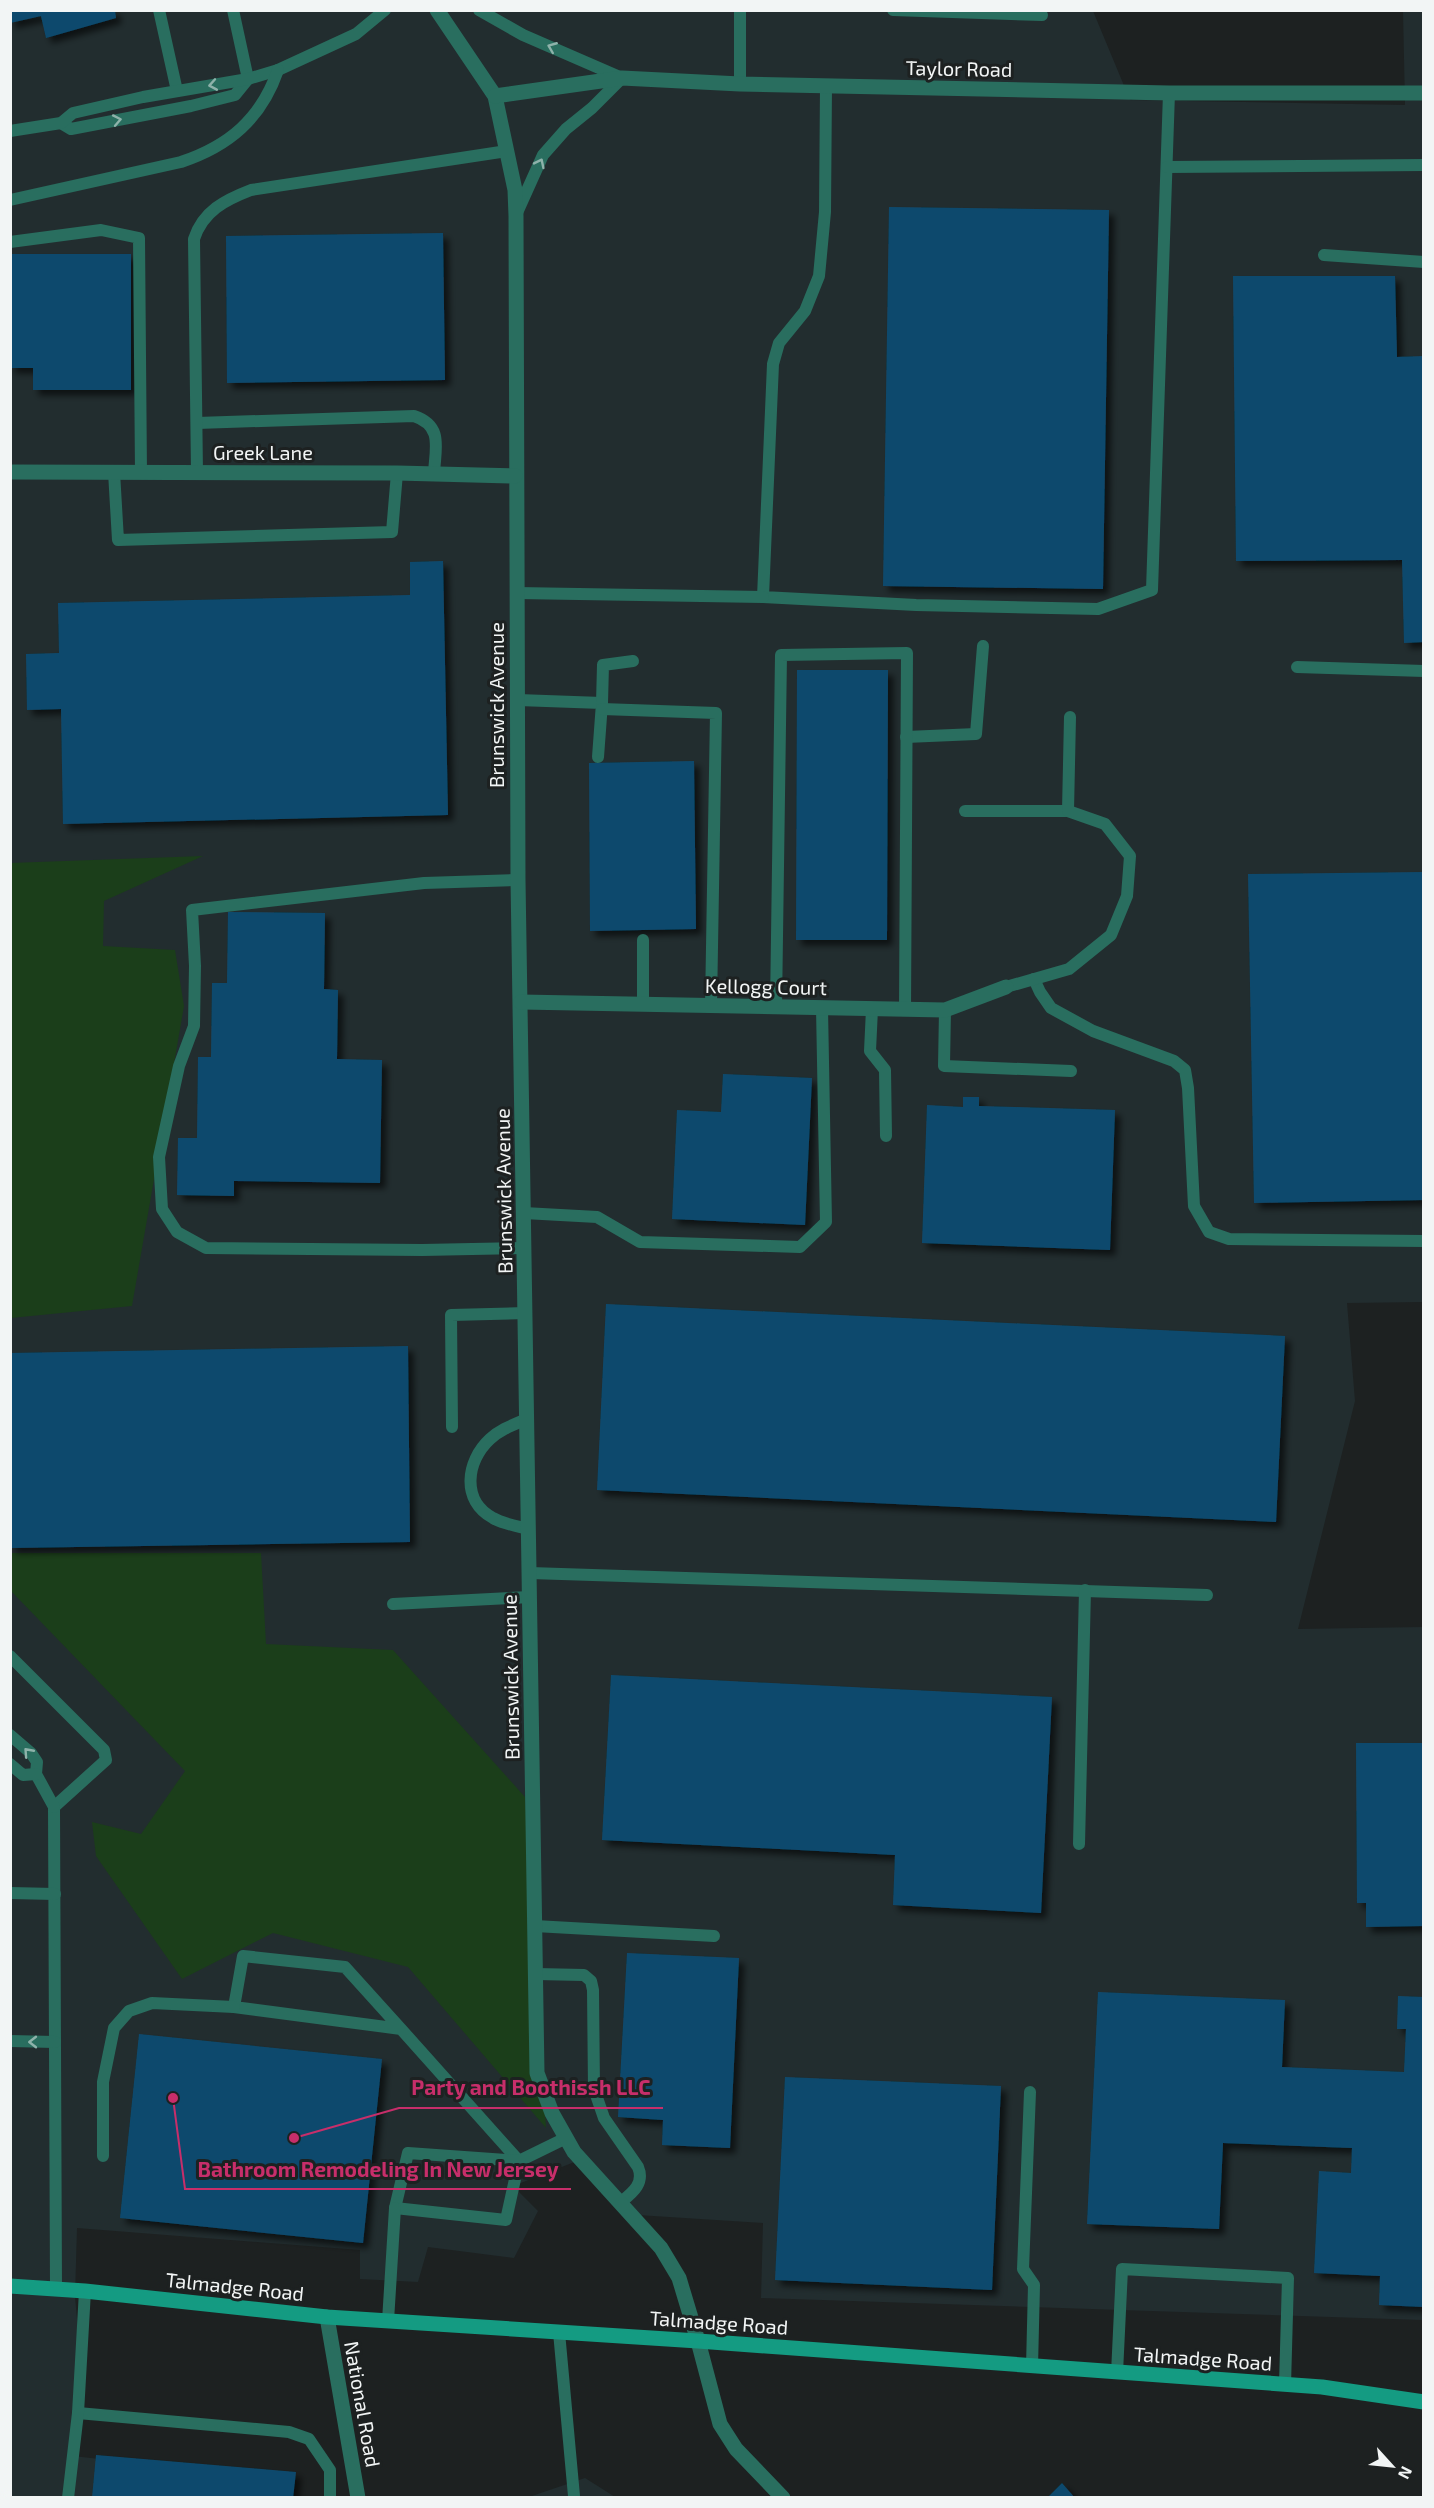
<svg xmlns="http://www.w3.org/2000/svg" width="1434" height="2508" font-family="'Exo 2',sans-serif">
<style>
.built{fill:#222d2f}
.green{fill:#1b3e1a}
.building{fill:#0c4a6d;filter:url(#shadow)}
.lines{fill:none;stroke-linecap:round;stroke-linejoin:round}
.lane{stroke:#296e5f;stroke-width:12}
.street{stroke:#296e5f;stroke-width:15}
.secondary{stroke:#149b82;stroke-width:15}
.oneway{stroke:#8eb2aa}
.labels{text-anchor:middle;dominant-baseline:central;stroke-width:6;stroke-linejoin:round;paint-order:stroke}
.street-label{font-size:20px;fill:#f2f5f5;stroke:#1d2121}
.leader{fill:none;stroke:#c72e6a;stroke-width:2}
.callout-dot{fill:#c72e6a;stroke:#1d2121;stroke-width:2}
.callout-label{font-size:21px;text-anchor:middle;font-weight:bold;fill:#c72e6a;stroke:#1d2121;stroke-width:6;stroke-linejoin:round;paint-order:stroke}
</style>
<defs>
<filter id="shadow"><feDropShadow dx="5.5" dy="5.5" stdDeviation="3" flood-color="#0009"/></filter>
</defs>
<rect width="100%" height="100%" fill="#1d2121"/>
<g class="built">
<polygon points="11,11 1093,11 1130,100 1405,105 1403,11 1423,11 1423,1302 1347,1303 1355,1401 1298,1629 1423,1627 1423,2320 761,2298 763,2223 622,2214 577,2161 513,2186 538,2211 514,2258 428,2247 418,2282 360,2279 360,2250 77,2228 75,2297 82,2373 73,2456 293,2481 292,2497 11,2498"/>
<polygon points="585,2478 615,2497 526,2498"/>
</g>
<g class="green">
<polygon points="203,856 104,901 103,946 175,950 184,1006 132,1306 11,1318 10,863"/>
<polygon points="11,1553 261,1553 266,1644 393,1650 525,1797 546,2128 408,1967 273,1933 182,1979 96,1856 92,1822 141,1834 185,1771 11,1591"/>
</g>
<g class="building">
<polygon points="10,10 115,10 116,18 46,38 41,16 10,23"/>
<polygon points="889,207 1109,210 1103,589 883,586"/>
<polygon points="443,233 445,380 227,383 226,236"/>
<polygon points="10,254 131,254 131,390 33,390 33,368 10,368"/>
<polygon points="1233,276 1395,276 1397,357 1424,356 1424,642 1404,643 1402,560 1236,561"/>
<polygon points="443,561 448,815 63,824 61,709 27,710 26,654 59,653 58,603 410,595 410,562"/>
<polygon points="797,670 888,670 887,940 796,940"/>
<polygon points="694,761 696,929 590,931 589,763"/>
<polygon points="1424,872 1424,1200 1254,1203 1248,874"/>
<polygon points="228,912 325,913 324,989 338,990 337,1059 382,1060 380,1183 234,1181 234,1196 177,1195 178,1138 197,1138 198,1057 211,1057 212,983 227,983"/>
<polygon points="723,1074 812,1078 805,1225 672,1219 677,1110 721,1112"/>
<polygon points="963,1097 979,1097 979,1106 1115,1110 1110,1250 922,1243 927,1105 963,1107"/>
<polygon points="606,1304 1285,1336 1276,1522 597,1490"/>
<polygon points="408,1346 410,1542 10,1548 10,1353"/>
<polygon points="611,1675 1052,1697 1041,1913 893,1905 895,1855 602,1840"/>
<polygon points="1356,1743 1424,1743 1424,1926 1366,1927 1366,1903 1357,1903"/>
<polygon points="627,1953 739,1958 730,2148 662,2145 663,2120 618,2117"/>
<polygon points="1098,1992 1285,2000 1282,2067 1404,2072 1406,2029 1397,2029 1398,1996 1424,1997 1424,2307 1379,2305 1380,2276 1314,2273 1319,2171 1351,2173 1352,2148 1223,2143 1219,2229 1087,2224"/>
<polygon points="139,2034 382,2059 363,2243 120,2218"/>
<polygon points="785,2077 1001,2086 992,2290 775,2280"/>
<polygon points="96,2455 296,2472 293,2498 92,2498"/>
<polygon points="1062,2483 1075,2498 1047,2498"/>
</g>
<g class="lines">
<g class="lane">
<polyline points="159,10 177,91"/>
<polyline points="233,10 248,79"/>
<polyline points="479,10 523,35 622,78 592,108 566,129 543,155 516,215"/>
<polyline points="740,10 740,84"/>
<polyline points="893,10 1042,15"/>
<polyline points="826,86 825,212 819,276 805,311 779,343 773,364 763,597 916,605 1098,609 1152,590 1169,93"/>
<polyline points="61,123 71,129 191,106 235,95 248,79"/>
<polyline points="10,131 61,123 73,113 143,97 248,79 278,70 356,34 385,10"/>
<polyline points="1167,167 1424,165"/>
<path d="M10 200 181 162C229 146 261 119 278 70"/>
<polyline points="10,242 101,230 139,238 141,473"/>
<polyline points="1324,255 1424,262"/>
<path d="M197 423 414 416C444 426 435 449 434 474"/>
<polyline points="114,472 118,540 392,532 397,473"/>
<path d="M197 472 194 239C203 211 225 200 251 190L507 151"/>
<polyline points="517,593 763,597"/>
<polyline points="1297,667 1424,671"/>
<polyline points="518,700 602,703 598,757"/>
<polyline points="602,703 603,665 633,661"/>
<polyline points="602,709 716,713 711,1006"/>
<polyline points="906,737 976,734 983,646"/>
<polyline points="965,811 1068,811"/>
<polyline points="518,880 424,883 192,910 195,966 194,1026 179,1066 159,1157 162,1209 177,1232 206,1248 422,1250 524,1248"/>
<polyline points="1034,979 1040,992 1051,1008 1093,1031 1174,1061 1185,1070 1188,1088 1194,1206 1209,1232 1229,1239 1424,1241"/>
<polyline points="1006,987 1069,969 1111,935 1127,896 1130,856 1105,824 1068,811 1070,717"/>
<polyline points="643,1004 643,940"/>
<polyline points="776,1007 781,655 907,653 905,1010"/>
<polyline points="872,1009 870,1051 885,1070 886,1136"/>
<polyline points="945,1010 944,1066 1071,1071"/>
<polyline points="524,1213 597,1217 640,1242 800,1247 826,1222 822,1008"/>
<path d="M527 1419C513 1425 501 1429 490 1439 466 1461 461 1501 493 1518 503 1524 517 1526 529 1529"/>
<polyline points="452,1427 451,1315 526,1313"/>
<polyline points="530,1573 1207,1595"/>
<polyline points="393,1604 530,1597"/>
<polyline points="10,1656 104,1750 106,1760 54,1807 56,2288"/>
<polyline points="10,1735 31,1753 37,1762 36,1774 54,1807"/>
<polyline points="10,1764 23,1775 36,1774"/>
<polyline points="1079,1844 1085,1590"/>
<polyline points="10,1893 55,1894"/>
<polyline points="535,1926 714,1936"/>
<path d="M536 1974 584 1975 591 1981 593 1990 594 2089 604 2118 638 2167C645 2184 632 2193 620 2203"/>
<polyline points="401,2029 345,1967 243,1956 234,2007 401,2029 519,2161"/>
<polyline points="10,2041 55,2042"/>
<polyline points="1030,2092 1023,2269 1034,2285 1032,2367"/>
<polyline points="103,2156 103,2082 114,2028 129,2011 152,2003 234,2007"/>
<polyline points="519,2161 408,2153 395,2208 506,2220 519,2161 566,2138"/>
<polyline points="388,2321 395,2208"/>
<polyline points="559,2332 574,2496"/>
<polyline points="1117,2373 1122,2269 1288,2278 1285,2385"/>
<polyline points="78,2413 289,2432 309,2439 330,2470 330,2498"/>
<polyline points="68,2498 78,2413 85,2291"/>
</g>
<g class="street">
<polyline points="437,10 495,96 515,190 516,216 518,880 537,2073 552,2113 574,2152 661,2248 679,2278 698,2341 720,2424 736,2449 783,2498"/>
<polyline points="495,96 622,78 740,84 1169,93 1424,93"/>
<polyline points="10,472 397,473 515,476"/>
<polyline points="521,1002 945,1010 1006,987"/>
<polyline points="327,2317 358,2498"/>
</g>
<polyline class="secondary" points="10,2286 85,2291 327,2317 698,2341 1322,2387 1424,2402"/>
</g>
<defs><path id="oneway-chevron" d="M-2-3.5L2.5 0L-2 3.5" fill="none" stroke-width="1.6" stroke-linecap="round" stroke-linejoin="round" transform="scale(1.5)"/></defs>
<g class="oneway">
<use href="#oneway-chevron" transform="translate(552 47) rotate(-158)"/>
<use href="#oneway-chevron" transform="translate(213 85) rotate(170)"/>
<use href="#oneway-chevron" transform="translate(117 120) rotate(-11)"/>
<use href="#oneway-chevron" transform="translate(540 163) rotate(-64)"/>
<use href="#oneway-chevron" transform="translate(28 1752) rotate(-132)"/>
<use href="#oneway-chevron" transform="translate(33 2042) rotate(-180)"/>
</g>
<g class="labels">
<g class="street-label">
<text transform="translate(959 68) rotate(1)">Taylor Road</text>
<text x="263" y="452">Greek Lane</text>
<text transform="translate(496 705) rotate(-90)">Brunswick Avenue</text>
<text transform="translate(766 986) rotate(1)">Kellogg Court</text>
<text transform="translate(503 1191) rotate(-91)">Brunswick Avenue</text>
<text transform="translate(510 1677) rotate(-91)">Brunswick Avenue</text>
<text transform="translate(235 2286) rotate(6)">Talmadge Road</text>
<text transform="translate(719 2322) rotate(4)">Talmadge Road</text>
<text transform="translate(1203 2358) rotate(4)">Talmadge Road</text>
<text transform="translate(363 2404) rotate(80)">National Road</text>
</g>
</g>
<path class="leader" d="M294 2138L399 2108H663M173 2098L185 2189H571"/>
<g class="callout-dot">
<circle cx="294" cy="2138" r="6"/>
<circle cx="173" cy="2098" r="6"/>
</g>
<g class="callout-label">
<text x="531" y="2095">Party and Boothissh LLC</text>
<text x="378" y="2177">Bathroom Remodeling In New Jersey</text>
</g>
<rect width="1434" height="2508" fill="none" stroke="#f2f5f5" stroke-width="24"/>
<g transform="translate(1392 2466) rotate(117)" stroke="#1d2121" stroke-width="4.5" paint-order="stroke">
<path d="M0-4.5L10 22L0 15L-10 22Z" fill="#f2f5f5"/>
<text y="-9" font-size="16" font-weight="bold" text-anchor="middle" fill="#f2f5f5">N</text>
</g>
</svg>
